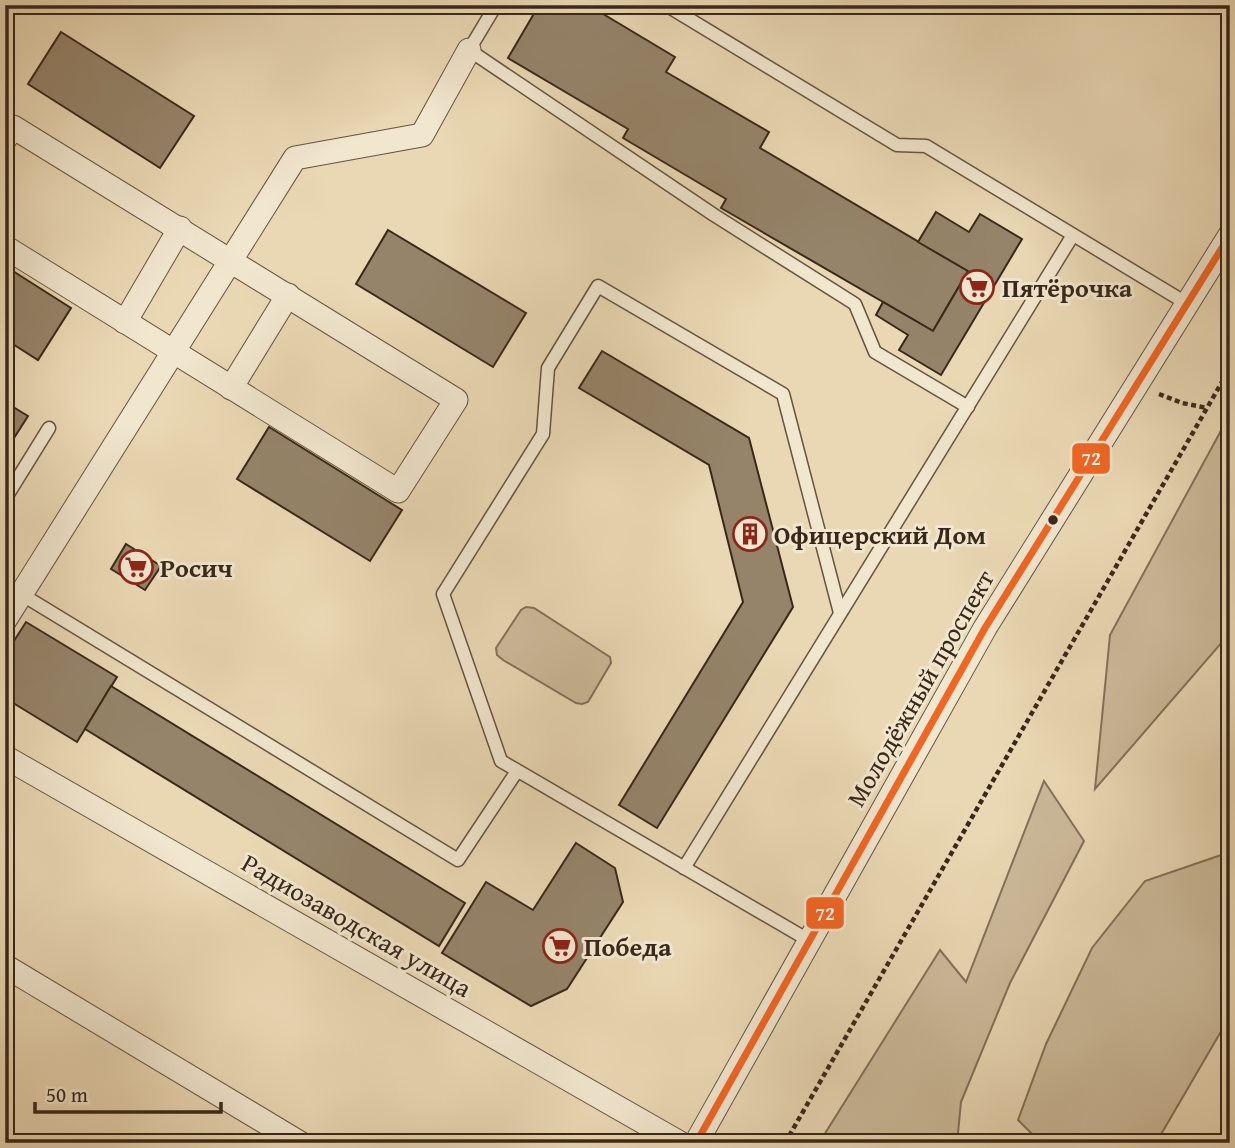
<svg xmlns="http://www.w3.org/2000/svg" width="1235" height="1148" font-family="'Gentium Book Plus',serif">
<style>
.green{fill:#ccba9a;stroke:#82715a;stroke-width:2}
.building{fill:#95846a;stroke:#392819;stroke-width:2}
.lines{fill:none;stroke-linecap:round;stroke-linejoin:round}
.lane-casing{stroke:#655440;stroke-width:15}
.street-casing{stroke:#655440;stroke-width:25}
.path{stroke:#392819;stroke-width:4.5;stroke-dasharray:5 3.5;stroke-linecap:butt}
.lane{stroke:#f1e6ce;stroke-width:12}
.street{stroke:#f1e6ce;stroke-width:23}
.bus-1-casing{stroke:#f1e6ce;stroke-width:12}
.bus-1{stroke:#f26522;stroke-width:7}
.bus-dot{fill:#392819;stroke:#f1e6ce;stroke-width:2.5}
.labels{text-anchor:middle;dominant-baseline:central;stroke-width:6;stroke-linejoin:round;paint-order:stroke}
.poi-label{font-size:26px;font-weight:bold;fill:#392819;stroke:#f1e6ce;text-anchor:start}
.street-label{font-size:26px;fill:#392819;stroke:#f1e6ce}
.line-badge{stroke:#f1e6ce;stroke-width:2.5}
.badge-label{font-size:19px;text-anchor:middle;font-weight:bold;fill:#fff}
</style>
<rect width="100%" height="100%" fill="#ead8b4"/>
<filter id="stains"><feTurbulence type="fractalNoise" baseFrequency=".00286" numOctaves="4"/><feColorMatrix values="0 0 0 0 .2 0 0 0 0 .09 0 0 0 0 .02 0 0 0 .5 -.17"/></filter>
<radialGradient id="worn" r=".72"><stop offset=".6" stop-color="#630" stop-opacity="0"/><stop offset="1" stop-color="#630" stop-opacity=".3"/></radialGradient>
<g class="green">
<polygon points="1230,414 1230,633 1095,789 1110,635"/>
<polygon points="526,607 534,608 610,657 611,663 588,702 582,704 576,703 503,660 497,655 496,648 521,610"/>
<polygon points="1044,781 1084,841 1010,983 961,1102 957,1143 819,1143 940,950 966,982"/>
<polygon points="1230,852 1230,1016 1156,1143 1041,1143 1018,1120 1046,1044 1092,948 1145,881"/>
</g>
<g class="building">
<polygon points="539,5 588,5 675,57 666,72 769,132 760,148 968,271 933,331 721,208 726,199 623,138 628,129 508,58"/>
<polygon points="61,32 194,116 160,168 28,84"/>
<polygon points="936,212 969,232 980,214 1022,239 941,375 899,350 908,335 876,315 883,302 933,331 968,271 918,242"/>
<polygon points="388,230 526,313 493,367 356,284"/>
<polygon points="5,266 71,308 38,360 5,339"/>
<polygon points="602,351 749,438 793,607 657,828 619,805 743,602 709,465 579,388"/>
<polygon points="5,402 28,416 5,452"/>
<polygon points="269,427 402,510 370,561 237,479"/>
<polygon points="126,544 161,566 145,590 111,569"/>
<polygon points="26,622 117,677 77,742 5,698 5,655"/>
<polygon points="111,686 465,903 439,946 85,729"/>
<polygon points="576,843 615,868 623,902 567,989 531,1006 442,953 486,882 533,910"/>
</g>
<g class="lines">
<g class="lane-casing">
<g id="lane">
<polyline points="496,5 469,50 714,215 855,304 875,352 968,407"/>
<polyline points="666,5 897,145 926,146 1186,303"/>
<polyline points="5,499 49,428"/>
<polyline points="21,594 458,860 517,771"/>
<polyline points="684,868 1073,235"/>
<polyline points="810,941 501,761 443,594 543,434 548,368 598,286 783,394 840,613"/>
</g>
</g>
<g class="street-casing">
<g id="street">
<polyline points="5,139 13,127 456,400 398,491 5,247"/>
<polyline points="125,322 180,228"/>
<polyline points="231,388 288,295"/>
<polyline points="5,620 295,158 422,135 469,50"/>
<polyline points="5,757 680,1143"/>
<polyline points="5,966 300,1143"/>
<polyline points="696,1143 985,628 1230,235"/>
</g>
</g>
<g class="path">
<polyline points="1159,394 1182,403 1207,408"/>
<polyline points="785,1143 1230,368"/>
</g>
<use href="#lane" class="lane"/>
<use href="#street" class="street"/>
<g class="bus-1-casing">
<polyline id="bus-1" points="696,1143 985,628 1230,235"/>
</g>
<use href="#bus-1" class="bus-1"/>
</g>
<defs>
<g id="supermarket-ring" transform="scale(1.75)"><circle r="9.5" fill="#f1e6ce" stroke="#8f2418" stroke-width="1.5"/><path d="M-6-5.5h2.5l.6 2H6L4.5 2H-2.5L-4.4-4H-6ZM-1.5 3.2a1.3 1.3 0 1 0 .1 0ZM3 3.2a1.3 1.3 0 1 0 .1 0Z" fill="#8f2418"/></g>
<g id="building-ring" transform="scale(1.75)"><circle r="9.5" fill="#f1e6ce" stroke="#8f2418" stroke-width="1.5"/><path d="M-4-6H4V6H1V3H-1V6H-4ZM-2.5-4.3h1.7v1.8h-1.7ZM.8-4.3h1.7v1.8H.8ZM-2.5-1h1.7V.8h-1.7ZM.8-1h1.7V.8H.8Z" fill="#8f2418"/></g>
</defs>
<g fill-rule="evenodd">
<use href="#supermarket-ring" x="977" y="287"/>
<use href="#building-ring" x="750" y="534"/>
<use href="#supermarket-ring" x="136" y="567"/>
<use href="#supermarket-ring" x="560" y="946"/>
</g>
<circle class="bus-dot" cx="1053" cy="520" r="6"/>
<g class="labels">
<g class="poi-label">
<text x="1002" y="287">Пятёрочка</text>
<text x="774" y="534">Офицерский Дом</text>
<text x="160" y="567">Росич</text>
<text x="584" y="946">Победа</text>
</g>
<g class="street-label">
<text transform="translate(920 688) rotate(-60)">Молодёжный проспект</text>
<text transform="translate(357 925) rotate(30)">Радиозаводская улица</text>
</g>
</g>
<g class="line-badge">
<rect x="1071" y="442" width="40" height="33" rx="7" fill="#f26522"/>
<rect x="805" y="896" width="40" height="34" rx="7" fill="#f26522"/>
</g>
<g class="badge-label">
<text x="1091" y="465">72</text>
<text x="825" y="920">72</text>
</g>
<rect width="1235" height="1148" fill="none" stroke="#ead8b4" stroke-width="28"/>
<rect x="7" y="7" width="1221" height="1134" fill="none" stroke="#392819" stroke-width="3.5"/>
<rect x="14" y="14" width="1207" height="1120" fill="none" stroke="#392819" stroke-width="2"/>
<path d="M35 1102v10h186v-10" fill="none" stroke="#392819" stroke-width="3.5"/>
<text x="46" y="1102" font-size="21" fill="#392819" stroke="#f1e6ce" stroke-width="5" paint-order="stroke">50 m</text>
<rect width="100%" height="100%" filter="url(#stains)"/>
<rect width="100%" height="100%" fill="url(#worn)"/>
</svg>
